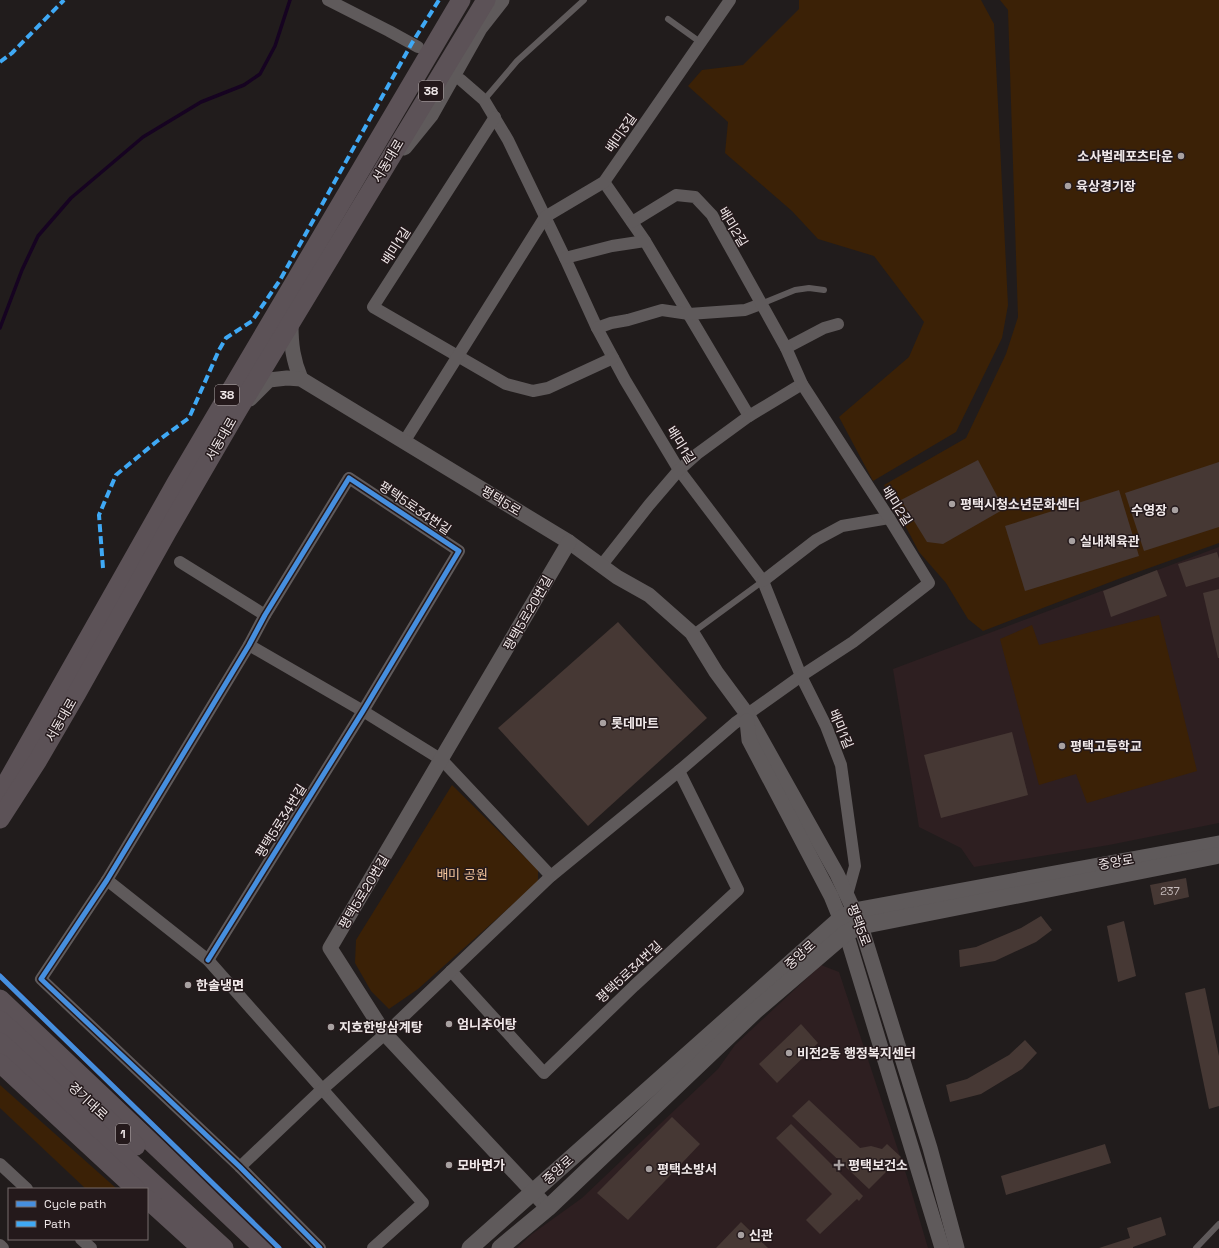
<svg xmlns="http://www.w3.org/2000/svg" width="1219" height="1248" font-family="'Space Grotesk','Noto Sans KR',sans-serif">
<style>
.built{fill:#2e1f21}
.green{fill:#3b2106}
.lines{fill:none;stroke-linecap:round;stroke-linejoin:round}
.stream{stroke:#160321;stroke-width:3.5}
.building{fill:#463834}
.service{stroke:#5f5a5b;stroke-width:6}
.minor{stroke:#5f5a5b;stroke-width:12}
.tertiary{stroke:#5f5a5b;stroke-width:15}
.secondary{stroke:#5f5a5b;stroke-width:17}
.primary{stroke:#5c5257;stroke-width:19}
.quiet{stroke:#3fa9f5;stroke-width:4;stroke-dasharray:8 4;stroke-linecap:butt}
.cycleway-casing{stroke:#24191b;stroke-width:8}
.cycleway{stroke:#468fdf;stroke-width:5}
.poi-dot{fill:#a8a1a1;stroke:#24191b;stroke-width:1.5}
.labels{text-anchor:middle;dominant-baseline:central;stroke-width:3;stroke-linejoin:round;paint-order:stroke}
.number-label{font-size:11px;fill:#c6bcbc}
.shield{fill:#24191b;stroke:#b3aaab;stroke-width:1}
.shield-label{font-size:12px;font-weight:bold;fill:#f0e8e9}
.street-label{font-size:13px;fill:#f0e8e9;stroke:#24191b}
.poi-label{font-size:13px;font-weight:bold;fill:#f0e8e9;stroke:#24191b;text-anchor:start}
.park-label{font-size:13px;fill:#f6c69b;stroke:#24191b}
</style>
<rect width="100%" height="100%" fill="#211c1c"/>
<g class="built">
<polygon points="1219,547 1219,823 1109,845 974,867 961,848 919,827 893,669"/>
<polygon points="821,965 839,972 907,1177 928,1248 517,1248 532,1234 582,1198 718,1069 735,1045"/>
</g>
<g class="green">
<polygon points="799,0 981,0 994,24 1008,305 1002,338 956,432 873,481 839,417 909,357 924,322 874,256 818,239 792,211 725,153 728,122 688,86 702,70 743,65 799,9"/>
<polygon points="1000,0 1219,0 1219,543 1121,578 983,631 968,619 946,583 919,552 884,485 966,438 1006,354 1018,317 1008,10"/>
<polygon points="1159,615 1197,771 1087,803 1076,774 1039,785 1000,639 1032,625 1039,645"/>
<polygon points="452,785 538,870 538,882 418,989 389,1009 371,991 355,963 356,940"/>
<polygon points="0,1085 117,1189 86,1189 0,1108"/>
</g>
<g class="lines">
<polyline class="stream" points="0,328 22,270 38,236 71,198 143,137 201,102 244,85 260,74 275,46 290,0"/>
</g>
<g class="building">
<polygon points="978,460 1004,509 943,544 927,542 901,500"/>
<polygon points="1219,462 1219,527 1144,551 1125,493"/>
<polygon points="1119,490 1139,556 1025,591 1005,526"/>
<polygon points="1217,552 1219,559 1219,577 1186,587 1178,564"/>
<polygon points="1157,570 1167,596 1111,617 1103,591"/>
<polygon points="1219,589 1219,658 1218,658 1203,593"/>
<polygon points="618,622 707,718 588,826 498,728"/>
<polygon points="1012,732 1028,795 941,818 924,755"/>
<polygon points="1186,878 1189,897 1154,905 1150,885"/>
<polygon points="1041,916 1052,930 1036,942 995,961 960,967 959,950 976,947 1021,928"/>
<polygon points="1124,921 1136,976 1118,982 1107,926"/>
<polygon points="1205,988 1219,1056 1219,1106 1209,1109 1185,993"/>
<polygon points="801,1024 818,1043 777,1083 759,1064"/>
<polygon points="1025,1040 1037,1053 1022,1069 981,1094 950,1102 946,1085 967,1079 1009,1055"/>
<polygon points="809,1100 860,1148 871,1146 882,1149 887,1144 901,1157 869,1189 792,1116"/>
<polygon points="672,1117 700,1144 628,1220 597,1193"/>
<polygon points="791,1124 863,1196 859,1201 857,1199 820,1234 806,1220 832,1194 776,1138"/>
<polygon points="1105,1144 1111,1163 1006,1195 1001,1176"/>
<polygon points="1161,1217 1166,1235 1133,1247 1133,1248 1099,1248 1130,1238 1127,1228"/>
<polygon points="741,1222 768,1248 716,1248"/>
</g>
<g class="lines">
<g class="service">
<polyline points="668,19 700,42"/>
<polyline points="484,100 517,61 584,0"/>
<polyline points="761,304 795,290 809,288 824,290"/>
<polyline points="692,633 763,581"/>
<polyline points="1196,1248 1219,1224"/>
</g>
<g class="minor">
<polyline points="328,0 389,31 418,47"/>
<polyline points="461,80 484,100 508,140 565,258 597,328 625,380 679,470 763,581 801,676 826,726 841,765 855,866 847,895"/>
<polyline points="495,117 373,307 506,384 533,391 548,388 613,358"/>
<polyline points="604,182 645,241 749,416"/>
<polyline points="565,258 612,246 645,241"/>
<polyline points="597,328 611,323 628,320 662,310 689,314 745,310 761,304"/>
<polyline points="786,348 824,328 838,324"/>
<polyline points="404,442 545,217 604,182 730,0"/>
<polyline points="180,562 265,615"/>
<polyline points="601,566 649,505 679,470 697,454 749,416 802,384"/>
<polyline points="763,581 816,540 842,526 889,518"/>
<polyline points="249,645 363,711 442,760 551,876"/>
<polyline points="107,880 208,960 423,1203 373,1248"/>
<polyline points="208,960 363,711 459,551 349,478 265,615 249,645 107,880 41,979 240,1167 320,1248"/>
<polyline points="451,971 544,1073 634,986 738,890 679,771"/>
<polyline points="0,1164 27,1189"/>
<polyline points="240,1167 317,1094 385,1034 551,876 679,771 735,723 801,676 853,642 929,583 889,518 802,384 786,348 712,215 695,197 676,195 632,222"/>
<polyline points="81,1239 91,1248"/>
<polyline points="0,1245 3,1248"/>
</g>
<g class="tertiary">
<path d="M291 324C291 345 293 360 301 379"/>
<polyline points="250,399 269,380 287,378 301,379 569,542 617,577 649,595 692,633 716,672 747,714 837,874 861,926 930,1148 957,1248"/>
<polyline points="747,721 749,740 831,896 846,933 942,1248"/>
<polyline points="548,1208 385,1034 330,948 569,542"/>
</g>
<g class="secondary">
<polyline points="404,147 430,115 479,28 501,0"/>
<polyline points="470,1248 840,919 854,911 1219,844"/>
<polyline points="500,1248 548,1208 755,1011 846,933 861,926 1215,856"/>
</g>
<g class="primary">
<polyline points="0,794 176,483 461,0"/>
<polyline points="0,819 38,760 77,693 167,532 238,410 486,0"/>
<polyline points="0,999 263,1248"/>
<polyline points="0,1020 136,1146"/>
<polyline points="0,1042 224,1248"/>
<polyline points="0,1063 136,1189"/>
<polyline points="147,1199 201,1248"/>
</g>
<g class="quiet">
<polyline points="0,62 12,53 64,0"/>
<polyline points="103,568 99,515 116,475 156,442 189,418 219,350 226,338 252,321 280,280 412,43 439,0"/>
</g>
<g class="cycleway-casing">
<g id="cycleway">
<polyline points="208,960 363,711 459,551 349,478 265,615 249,645 107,880 41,979 240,1167 320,1248"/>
<polyline points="0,976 279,1248"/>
</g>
</g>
<use href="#cycleway" class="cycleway"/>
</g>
<g class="poi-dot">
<circle cx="1181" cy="156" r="4"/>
<circle cx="1068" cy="186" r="4"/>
<circle cx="952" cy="504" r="4"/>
<circle cx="1175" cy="510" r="4"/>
<circle cx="1072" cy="541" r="4"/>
<circle cx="603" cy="723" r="4"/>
<circle cx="1062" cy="746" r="4"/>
<circle cx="188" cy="985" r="4"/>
<circle cx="449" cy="1024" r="4"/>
<circle cx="331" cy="1027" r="4"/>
<circle cx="789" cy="1053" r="4"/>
<circle cx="449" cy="1165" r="4"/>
<path d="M837 1159h4v4h4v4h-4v4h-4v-4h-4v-4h4z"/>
<circle cx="649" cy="1169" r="4"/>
<circle cx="741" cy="1235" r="4"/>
</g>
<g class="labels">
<g class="number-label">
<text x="1170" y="891">237</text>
</g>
<g class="shield">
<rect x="419" y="81" width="24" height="20" rx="3"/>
<rect x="215" y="385" width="24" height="20" rx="3"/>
<rect x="116" y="1124" width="14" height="20" rx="3"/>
</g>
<g class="shield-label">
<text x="431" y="91">38</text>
<text x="227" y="395">38</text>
<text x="123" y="1134">1</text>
</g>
<g class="street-label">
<text transform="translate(621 133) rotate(-55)">배미3길</text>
<text transform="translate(388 161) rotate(-59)">서동대로</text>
<text transform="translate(733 227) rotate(59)">배미2길</text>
<text transform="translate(396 246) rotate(-57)">배미1길</text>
<text transform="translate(221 439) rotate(-60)">서동대로</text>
<text transform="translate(681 445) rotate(58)">배미1길</text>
<text transform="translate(501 501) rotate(31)">평택5로</text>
<text transform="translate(897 506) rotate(57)">배미2길</text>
<text transform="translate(415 508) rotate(34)">평택5로34번길</text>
<text transform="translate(528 613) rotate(-60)">평택5로20번길</text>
<text transform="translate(61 720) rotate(-60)">서동대로</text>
<text transform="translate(841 729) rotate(67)">배미1길</text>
<text transform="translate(281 821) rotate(-58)">평택5로34번길</text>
<text transform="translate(1116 862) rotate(-10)">중앙로</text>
<text transform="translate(364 892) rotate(-59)">평택5로20번길</text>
<text transform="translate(859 925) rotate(69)">평택5로</text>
<text transform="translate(800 955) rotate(-42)">중앙로</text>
<text transform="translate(629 972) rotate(-43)">평택5로34번길</text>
<text transform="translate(88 1101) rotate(43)">경기대로</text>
<text transform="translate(558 1170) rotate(-42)">중앙로</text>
</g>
<g class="poi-label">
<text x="1173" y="156" text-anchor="end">소사벌레포츠타운</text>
<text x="1076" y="186">육상경기장</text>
<text x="960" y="504">평택시청소년문화센터</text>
<text x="1167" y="510" text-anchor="end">수영장</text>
<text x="1080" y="541">실내체육관</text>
<text x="611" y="723">롯데마트</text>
<text x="1070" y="746">평택고등학교</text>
<text x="196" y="985">한솔냉면</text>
<text x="457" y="1024">엄니추어탕</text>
<text x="339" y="1027">지호한방삼계탕</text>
<text x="797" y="1053">비전2동 행정복지센터</text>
<text x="457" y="1165">모바면가</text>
<text x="848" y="1165">평택보건소</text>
<text x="657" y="1169">평택소방서</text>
<text x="749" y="1235">신관</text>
</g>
<g class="park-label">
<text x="462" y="874">배미 공원</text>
</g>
</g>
<rect x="8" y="1188" width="140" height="52" fill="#24191b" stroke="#766c6d"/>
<rect x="16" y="1201" width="20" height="6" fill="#468fdf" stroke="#766c6d"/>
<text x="44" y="1208" font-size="12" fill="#f0e8e9">Cycle path</text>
<rect x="16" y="1221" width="20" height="6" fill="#3fa9f5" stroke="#766c6d"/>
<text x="44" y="1228" font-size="12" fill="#f0e8e9">Path</text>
</svg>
